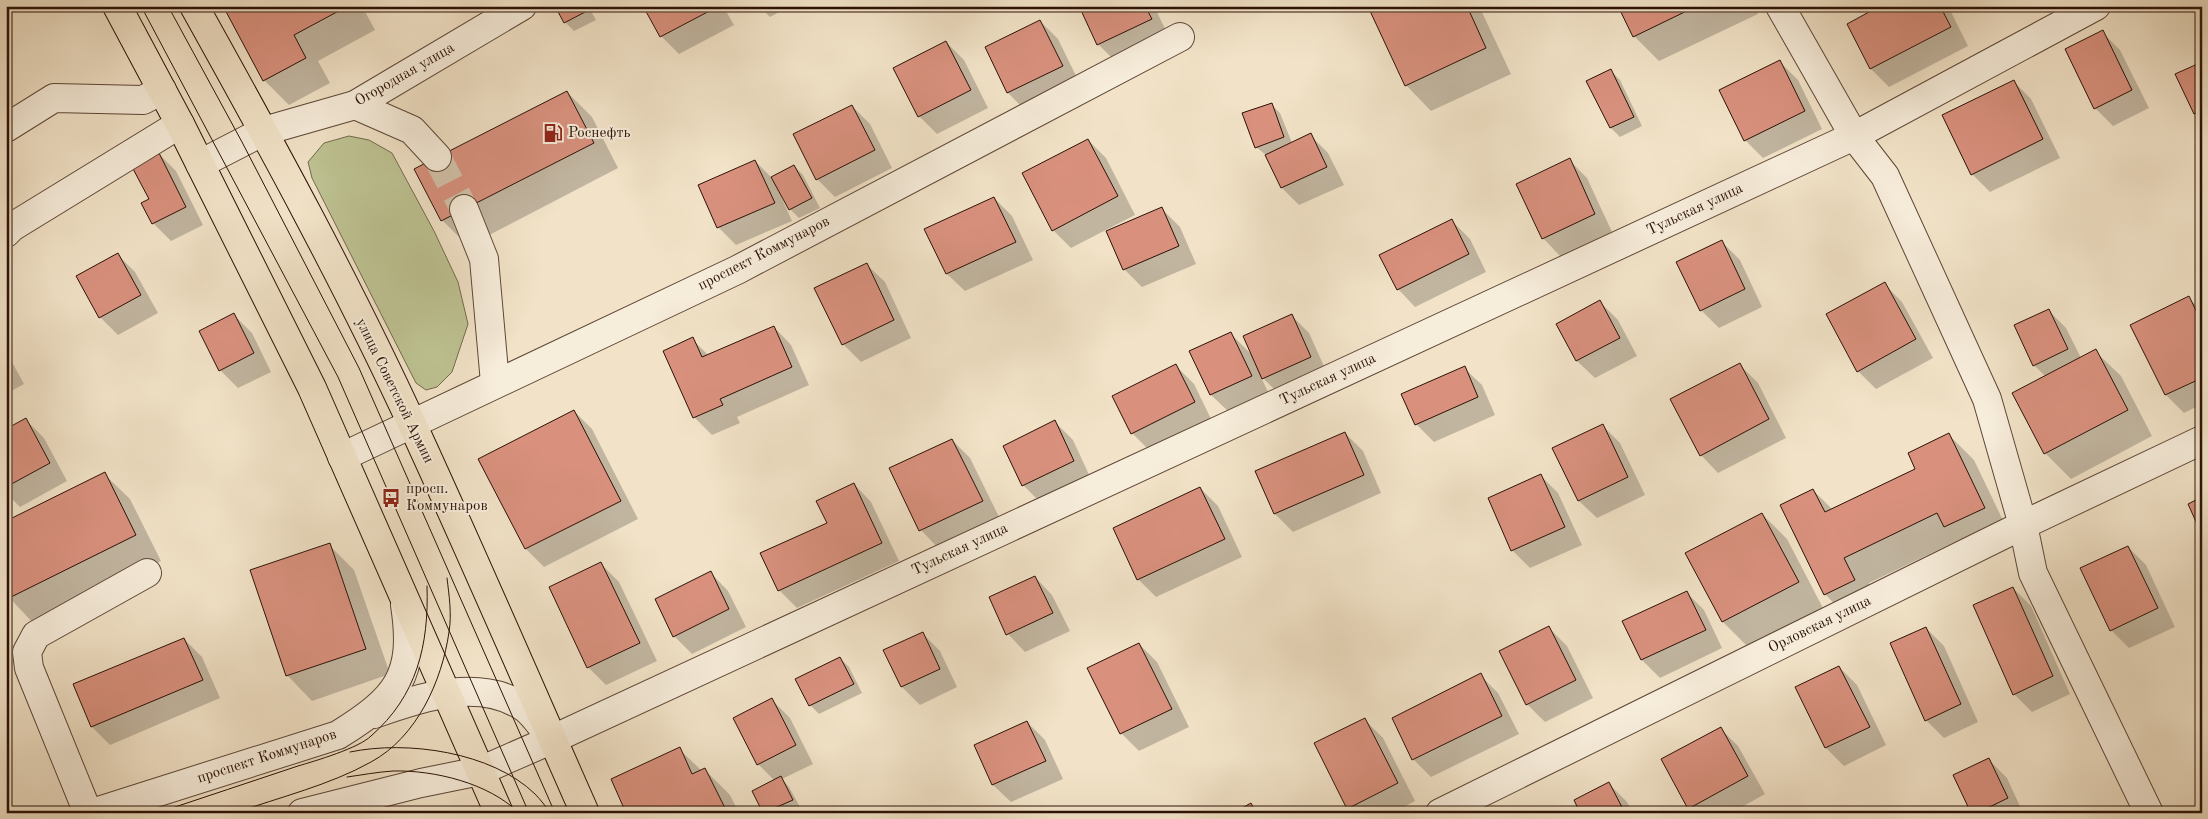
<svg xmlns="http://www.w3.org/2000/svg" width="2208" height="819" font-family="'Old Standard TT',serif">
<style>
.green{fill:#bec393;stroke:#746a4c}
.shadow{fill:#0003}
.building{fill:#d9917e;stroke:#2b1106}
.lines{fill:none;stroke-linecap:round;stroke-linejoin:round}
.minor-tunnel{stroke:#d4c4ab;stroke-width:28;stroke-dasharray:28 14;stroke-linecap:butt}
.minor-casing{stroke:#5d4636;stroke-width:30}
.major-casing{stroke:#2b1106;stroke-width:30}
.minor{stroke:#f7eddb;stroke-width:28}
.major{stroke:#f2e3c8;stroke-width:28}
.tram{stroke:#2b1106;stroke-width:1}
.labels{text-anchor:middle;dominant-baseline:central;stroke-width:4;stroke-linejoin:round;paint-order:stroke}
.street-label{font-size:15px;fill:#2b1106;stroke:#f7eddb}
.poi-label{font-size:15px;fill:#2b1106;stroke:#f7eddb;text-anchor:start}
</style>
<rect width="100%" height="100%" fill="#f2e3c8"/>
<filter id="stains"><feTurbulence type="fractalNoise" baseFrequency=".004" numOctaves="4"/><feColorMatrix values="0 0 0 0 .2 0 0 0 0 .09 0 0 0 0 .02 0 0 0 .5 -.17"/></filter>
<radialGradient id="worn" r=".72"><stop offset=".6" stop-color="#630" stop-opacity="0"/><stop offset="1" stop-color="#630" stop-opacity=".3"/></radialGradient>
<polygon class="green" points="349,136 369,140 392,153 434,231 458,282 468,324 452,372 437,387 426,390 416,383 312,178 308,162 324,143"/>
<g class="shadow">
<polygon points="6,6 18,6 6,14"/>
<polygon points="224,6 362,6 375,30 318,61 330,83 289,105 264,80"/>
<polygon points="556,6 588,6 596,20 574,31 565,22"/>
<polygon points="645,6 723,6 734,25 679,54 661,36"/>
<polygon points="759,6 790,6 770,17"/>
<polygon points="1080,6 1154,6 1169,37 1116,62 1098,44"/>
<polygon points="1383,6 1479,6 1511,74 1431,111 1406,85"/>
<polygon points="1560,6 1572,6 1564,10"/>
<polygon points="1619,6 1754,6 1758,14 1659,61 1634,36"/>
<polygon points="1883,6 1948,6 1968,46 1889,87 1871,69 1848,24"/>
<polygon points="1040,21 1058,39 1080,84 1026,111 1008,93 986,48"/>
<polygon points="2102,32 2120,50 2149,108 2113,126 2095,108"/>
<polygon points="946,42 964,60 988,108 937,134 919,116"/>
<polygon points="1780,62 1798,80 1822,129 1763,158 1745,140"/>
<polygon points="2202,63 2202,119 2195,113"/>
<polygon points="1611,71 1620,80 1642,126 1620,137 1611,128"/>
<polygon points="2013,81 2031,99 2060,158 1990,192 1972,174"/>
<polygon points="567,92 592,117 618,168 468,246 442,220 416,170"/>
<polygon points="1271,104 1280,113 1292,143 1310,135 1328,153 1344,185 1299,205 1282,188 1267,156 1256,147"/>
<polygon points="852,106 870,124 892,168 835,197 817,179"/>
<polygon points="1088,140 1106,158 1135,215 1071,248 1053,230"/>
<polygon points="158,153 176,171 203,225 171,241 153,223 151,200"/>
<polygon points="1569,160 1587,178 1612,232 1560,256 1543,238"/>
<polygon points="755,161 772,178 794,166 803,175 820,208 799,218 790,209 780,190 778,190 792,221 736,245 718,227"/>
<polygon points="994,198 1012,216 1033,260 965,291 947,274"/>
<polygon points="1162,209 1180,227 1196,264 1142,287 1124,269"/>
<polygon points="1452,221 1470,239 1486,272 1415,307 1398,289"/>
<polygon points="1722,242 1740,260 1762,307 1719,328 1701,310"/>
<polygon points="117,254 135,272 158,313 118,335 100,317 77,277"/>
<polygon points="867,265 885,282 911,338 861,362 843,344 816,289"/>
<polygon points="1884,284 1902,302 1933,358 1876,389 1858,371"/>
<polygon points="2188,298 2202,311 2202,404 2184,413 2166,395 2132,325"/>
<polygon points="1600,302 1618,320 1637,356 1595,378 1577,361 1558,324"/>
<polygon points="2048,310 2066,328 2081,358 2095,351 2121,376 2152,436 2071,479 2045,453 2014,393 2046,377 2034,365"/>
<polygon points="234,315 252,333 271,372 238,388 220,370"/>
<polygon points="1291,315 1309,333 1328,375 1281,396 1260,375 1269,394 1229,412 1211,395 1191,352 1230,333 1252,355"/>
<polygon points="774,327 791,345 809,385 737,417 740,423 712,435 694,417 692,339 709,356"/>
<polygon points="6,351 24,384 6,394"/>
<polygon points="1740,365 1758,383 1786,438 1718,473 1701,455"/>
<polygon points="1176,366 1194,384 1212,421 1150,451 1132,433"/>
<polygon points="1464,368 1482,385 1495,415 1434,442 1416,424"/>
<polygon points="574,411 592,429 638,519 544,567 526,549 480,460"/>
<polygon points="26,420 44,438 67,481 20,507 6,493 6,430"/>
<polygon points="1055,422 1073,440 1091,479 1041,503 1023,485"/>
<polygon points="1602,425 1620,443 1645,495 1597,518 1579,501"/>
<polygon points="1345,433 1363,451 1381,493 1293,532 1275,514 1256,472"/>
<polygon points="1949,435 1974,460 2009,533 1971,551 1959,540 1869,583 1880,605 1850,620 1825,594 1813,490 1833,510 1917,470"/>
<polygon points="952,440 970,458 1000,519 938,548 921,530"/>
<polygon points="104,474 130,499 161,561 34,624 6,594 6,522"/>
<polygon points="1540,475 1558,493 1582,545 1530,568 1512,550"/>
<polygon points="854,484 871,502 899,561 797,608 779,590 828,523"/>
<polygon points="1200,488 1218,506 1242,557 1156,597 1138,579"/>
<polygon points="1762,514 1787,539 1823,608 1748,647 1723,622"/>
<polygon points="329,545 354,570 390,674 312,701 287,675"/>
<polygon points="2128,547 2146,565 2175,627 2129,648 2111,630"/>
<polygon points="601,564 619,582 657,661 606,685 588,667"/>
<polygon points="711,573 728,591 746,627 692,654 674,636"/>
<polygon points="1035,577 1052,595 1070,631 1025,652 1008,634"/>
<polygon points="2013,588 2031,606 2070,694 2032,712 2014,694"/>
<polygon points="1686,592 1704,610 1722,648 1660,678 1642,660 1623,622"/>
<polygon points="1549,628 1567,646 1593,698 1545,722 1527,704"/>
<polygon points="1926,628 1944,646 1978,722 1944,738 1926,720"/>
<polygon points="922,633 940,651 957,687 920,705 902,687 885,651"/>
<polygon points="184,639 202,657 220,698 110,745 92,727 74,685"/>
<polygon points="1139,644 1157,662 1189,727 1139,751 1121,733 1089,669"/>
<polygon points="840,658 849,667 862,693 819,714 810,705"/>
<polygon points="1839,667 1857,685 1886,745 1844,766 1826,748 1797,688"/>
<polygon points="1480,675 1498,693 1519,734 1431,777 1413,759 1393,718"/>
<polygon points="772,700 790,718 813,764 782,779 789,787 801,809 793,813 764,813 754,791 775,781 758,764"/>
<polygon points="1365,720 1383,738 1415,801 1392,813 1352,813 1348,808"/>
<polygon points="1027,722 1045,740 1063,779 1011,802 993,785"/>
<polygon points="1720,728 1738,746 1765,794 1731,813 1694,813 1689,808"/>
<polygon points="679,749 702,771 705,770 730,795 739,813 628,813"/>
<polygon points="1989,760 2007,778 2023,813 1972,813"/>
<polygon points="1609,784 1627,802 1633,813 1581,813"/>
</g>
<g class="building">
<polygon points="223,6 348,6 294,35 306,58 263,81"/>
<polygon points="555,6 585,6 587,11 564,23"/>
<polygon points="643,6 716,6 717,7 660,37"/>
<polygon points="1079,6 1145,6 1152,19 1097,45"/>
<polygon points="1380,6 1467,6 1486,48 1405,86 1370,11"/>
<polygon points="1618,6 1697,6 1633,37"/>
<polygon points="1880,6 1940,6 1951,27 1870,69 1847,24"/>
<polygon points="1040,20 1063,66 1007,93 985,47"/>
<polygon points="2103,30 2132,90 2094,109 2065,49"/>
<polygon points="946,41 971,90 918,117 893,68"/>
<polygon points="1780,60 1805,111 1744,141 1719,90"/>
<polygon points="2202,62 2202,110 2194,114 2175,74"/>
<polygon points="1611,69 1634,117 1610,128 1586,81"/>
<polygon points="2014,80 2043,139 1971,175 1942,115"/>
<polygon points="567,91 594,143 441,221 414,169"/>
<polygon points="1272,103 1284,137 1255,148 1242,113"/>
<polygon points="852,105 875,150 816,180 793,134"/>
<polygon points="1311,133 1327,167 1281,188 1265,155"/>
<polygon points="1088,139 1118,196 1052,231 1022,173"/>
<polygon points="158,151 186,207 152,224 141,203 149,199 131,165"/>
<polygon points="1570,158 1595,214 1542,239 1516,184"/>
<polygon points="755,160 775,203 717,228 698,185"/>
<polygon points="794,165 812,198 789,210 771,177"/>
<polygon points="994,197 1016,242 946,274 924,229"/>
<polygon points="1162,207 1179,246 1123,270 1106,231"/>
<polygon points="1452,219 1469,254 1397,290 1379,255"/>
<polygon points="1722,240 1745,289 1700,311 1676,262"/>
<polygon points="118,253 141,295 99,318 76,276"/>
<polygon points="867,263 894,320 842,345 814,288"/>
<polygon points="1885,282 1916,339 1857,372 1826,314"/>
<polygon points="2189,296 2202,323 2202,378 2165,395 2130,325"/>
<polygon points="1600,300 1620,338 1576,361 1556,324"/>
<polygon points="2049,309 2068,349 2033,366 2014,325"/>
<polygon points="234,313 254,353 219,371 199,331"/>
<polygon points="1292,314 1311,357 1262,379 1243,336"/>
<polygon points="774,326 792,367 720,399 723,405 693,418 663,351 693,337 702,357"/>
<polygon points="1231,332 1252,376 1210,395 1189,351"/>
<polygon points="2096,349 2128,410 2044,454 2012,393"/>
<polygon points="1740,363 1769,419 1700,456 1670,399"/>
<polygon points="1176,364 1195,402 1131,434 1112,396"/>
<polygon points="1465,366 1478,397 1415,425 1401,394"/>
<polygon points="574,410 621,501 525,549 478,459"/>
<polygon points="26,418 50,463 6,487 6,429"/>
<polygon points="1055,420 1074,461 1022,486 1003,446"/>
<polygon points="1603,424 1628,477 1578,501 1552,448"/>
<polygon points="1345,432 1364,475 1274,514 1255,471"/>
<polygon points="1949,433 1985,508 1944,527 1937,513 1844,558 1855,580 1824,595 1780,505 1813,489 1825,512 1915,469 1908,453"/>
<polygon points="952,439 983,501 919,531 889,468"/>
<polygon points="105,472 136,535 7,599 6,521"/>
<polygon points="1541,474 1565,527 1511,551 1488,498"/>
<polygon points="854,483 882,543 778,591 760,553 827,523 816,501"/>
<polygon points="1200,487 1225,539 1137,580 1113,528"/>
<polygon points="2202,497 2202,535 2188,504"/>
<polygon points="1762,513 1799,582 1722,622 1685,553"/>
<polygon points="330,543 366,649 286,676 250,570"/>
<polygon points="2128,546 2158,608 2110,631 2080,568"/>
<polygon points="601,562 640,643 587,668 549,587"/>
<polygon points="711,571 729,609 673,637 655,599"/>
<polygon points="1035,576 1053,613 1006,635 989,597"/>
<polygon points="2013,587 2053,676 2013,695 1973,605"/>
<polygon points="1687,591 1706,630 1641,660 1622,621"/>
<polygon points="1549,626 1576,680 1526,705 1499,651"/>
<polygon points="1926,627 1961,704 1925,721 1890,643"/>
<polygon points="923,632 940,669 901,687 883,650"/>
<polygon points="184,638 203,680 91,727 73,684"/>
<polygon points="1139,643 1172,709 1120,734 1087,668"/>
<polygon points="840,657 854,684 809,706 795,679"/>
<polygon points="1839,666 1870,727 1825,748 1795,687"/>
<polygon points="1481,673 1502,716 1412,760 1392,718"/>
<polygon points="772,698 796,745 757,765 733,718"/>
<polygon points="1365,718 1398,783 1347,809 1314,743"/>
<polygon points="1027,721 1046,761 992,785 974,745"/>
<polygon points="1721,727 1748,776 1688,809 1661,759"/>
<polygon points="680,747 692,774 705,768 727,812 626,813 611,779"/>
<polygon points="1989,758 2008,798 1977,813 1971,813 1953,775"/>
<polygon points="781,776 793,800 763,813 752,791"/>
<polygon points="1609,782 1625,813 1580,813 1574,800"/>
<polygon points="1251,803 1256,813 1233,813"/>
</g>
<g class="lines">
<polyline class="minor-tunnel" points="437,157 464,209"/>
<g class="minor-casing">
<g id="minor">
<polyline points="1780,6 1854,136 1885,176 1987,399 2023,525 2033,573 2149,813"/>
<polyline points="355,105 412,130 437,157"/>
<polyline points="6,128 54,98 143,100 162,90"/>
<polyline points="200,164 264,131 355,105 522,6"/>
<polyline points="464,209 484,259 495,383"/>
<polyline points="6,233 12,227 180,124"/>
<polyline points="342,457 737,270 1180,37"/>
<path d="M374 714C421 697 480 677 525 708 534 715 541 726 548 734"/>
<polyline points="88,813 29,668 27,652 36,635 147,573"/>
<path d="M92 813 338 735C397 698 416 677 405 605"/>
<polyline points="302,813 421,783 480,771 553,739 1854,136 2096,6"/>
<polyline points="1440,813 2023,525 2202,440"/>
</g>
</g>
<g class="major-casing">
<g id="major">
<polyline points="117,6 180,124 312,388 499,813"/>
<path d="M194 6C271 144 347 283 413 426 472 554 528 684 585 813"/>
</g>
</g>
<use href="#minor" class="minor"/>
<use href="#major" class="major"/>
<g class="tram">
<polyline points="141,6 338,377 529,813"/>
<polyline points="168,6 242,142 359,368 555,813"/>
<path d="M350 752C407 740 492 752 535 794 541 800 545 806 550 812"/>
<path d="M347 777C362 775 377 772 393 771 434 770 489 783 519 813"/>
<path d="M157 813C204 797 251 782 298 766 315 761 359 748 371 736 417 696 429 645 427 586"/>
<path d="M235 813C280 797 330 785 371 762 417 737 442 681 449 632 452 614 449 595 447 578"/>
</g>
</g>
<defs>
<g id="fuel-bare" transform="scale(1.5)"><path d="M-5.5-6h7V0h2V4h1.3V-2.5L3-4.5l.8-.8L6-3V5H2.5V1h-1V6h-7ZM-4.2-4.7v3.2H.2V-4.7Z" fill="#8f2418" stroke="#f7eddb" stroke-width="2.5" paint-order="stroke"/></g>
<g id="bus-bare" transform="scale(1.5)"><path d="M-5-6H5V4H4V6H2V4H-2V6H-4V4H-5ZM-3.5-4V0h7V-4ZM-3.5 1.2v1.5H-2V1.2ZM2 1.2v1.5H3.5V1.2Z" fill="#8f2418" stroke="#f7eddb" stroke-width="2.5" paint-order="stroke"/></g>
</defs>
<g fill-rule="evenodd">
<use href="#fuel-bare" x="553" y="133"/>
<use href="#bus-bare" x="391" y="498"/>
</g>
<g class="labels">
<g class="street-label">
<text transform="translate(405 75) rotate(-30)">Огородная улица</text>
<text transform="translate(1695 210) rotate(-25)">Тульская улица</text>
<text transform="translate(764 254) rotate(-27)">проспект Коммунаров</text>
<text transform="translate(1328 380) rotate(-25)">Тульская улица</text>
<text transform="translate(394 391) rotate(64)">улица Советской Армии</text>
<text transform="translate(960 550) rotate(-25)">Тульская улица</text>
<text transform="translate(1820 625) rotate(-26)">Орловская улица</text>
<text transform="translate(267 757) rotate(-18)">проспект Коммунаров</text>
</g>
<g class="poi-label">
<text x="568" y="133">Роснефть</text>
<text x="406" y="489">просп.<tspan x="406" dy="17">Коммунаров</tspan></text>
</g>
</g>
<rect width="2208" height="819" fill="none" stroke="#f2e3c8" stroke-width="25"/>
<rect x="8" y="8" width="2193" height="804" fill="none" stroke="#2b1106" stroke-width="2.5"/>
<rect x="12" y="12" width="2183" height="794" fill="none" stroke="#2b1106"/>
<rect width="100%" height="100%" filter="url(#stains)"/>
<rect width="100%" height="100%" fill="url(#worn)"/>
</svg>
